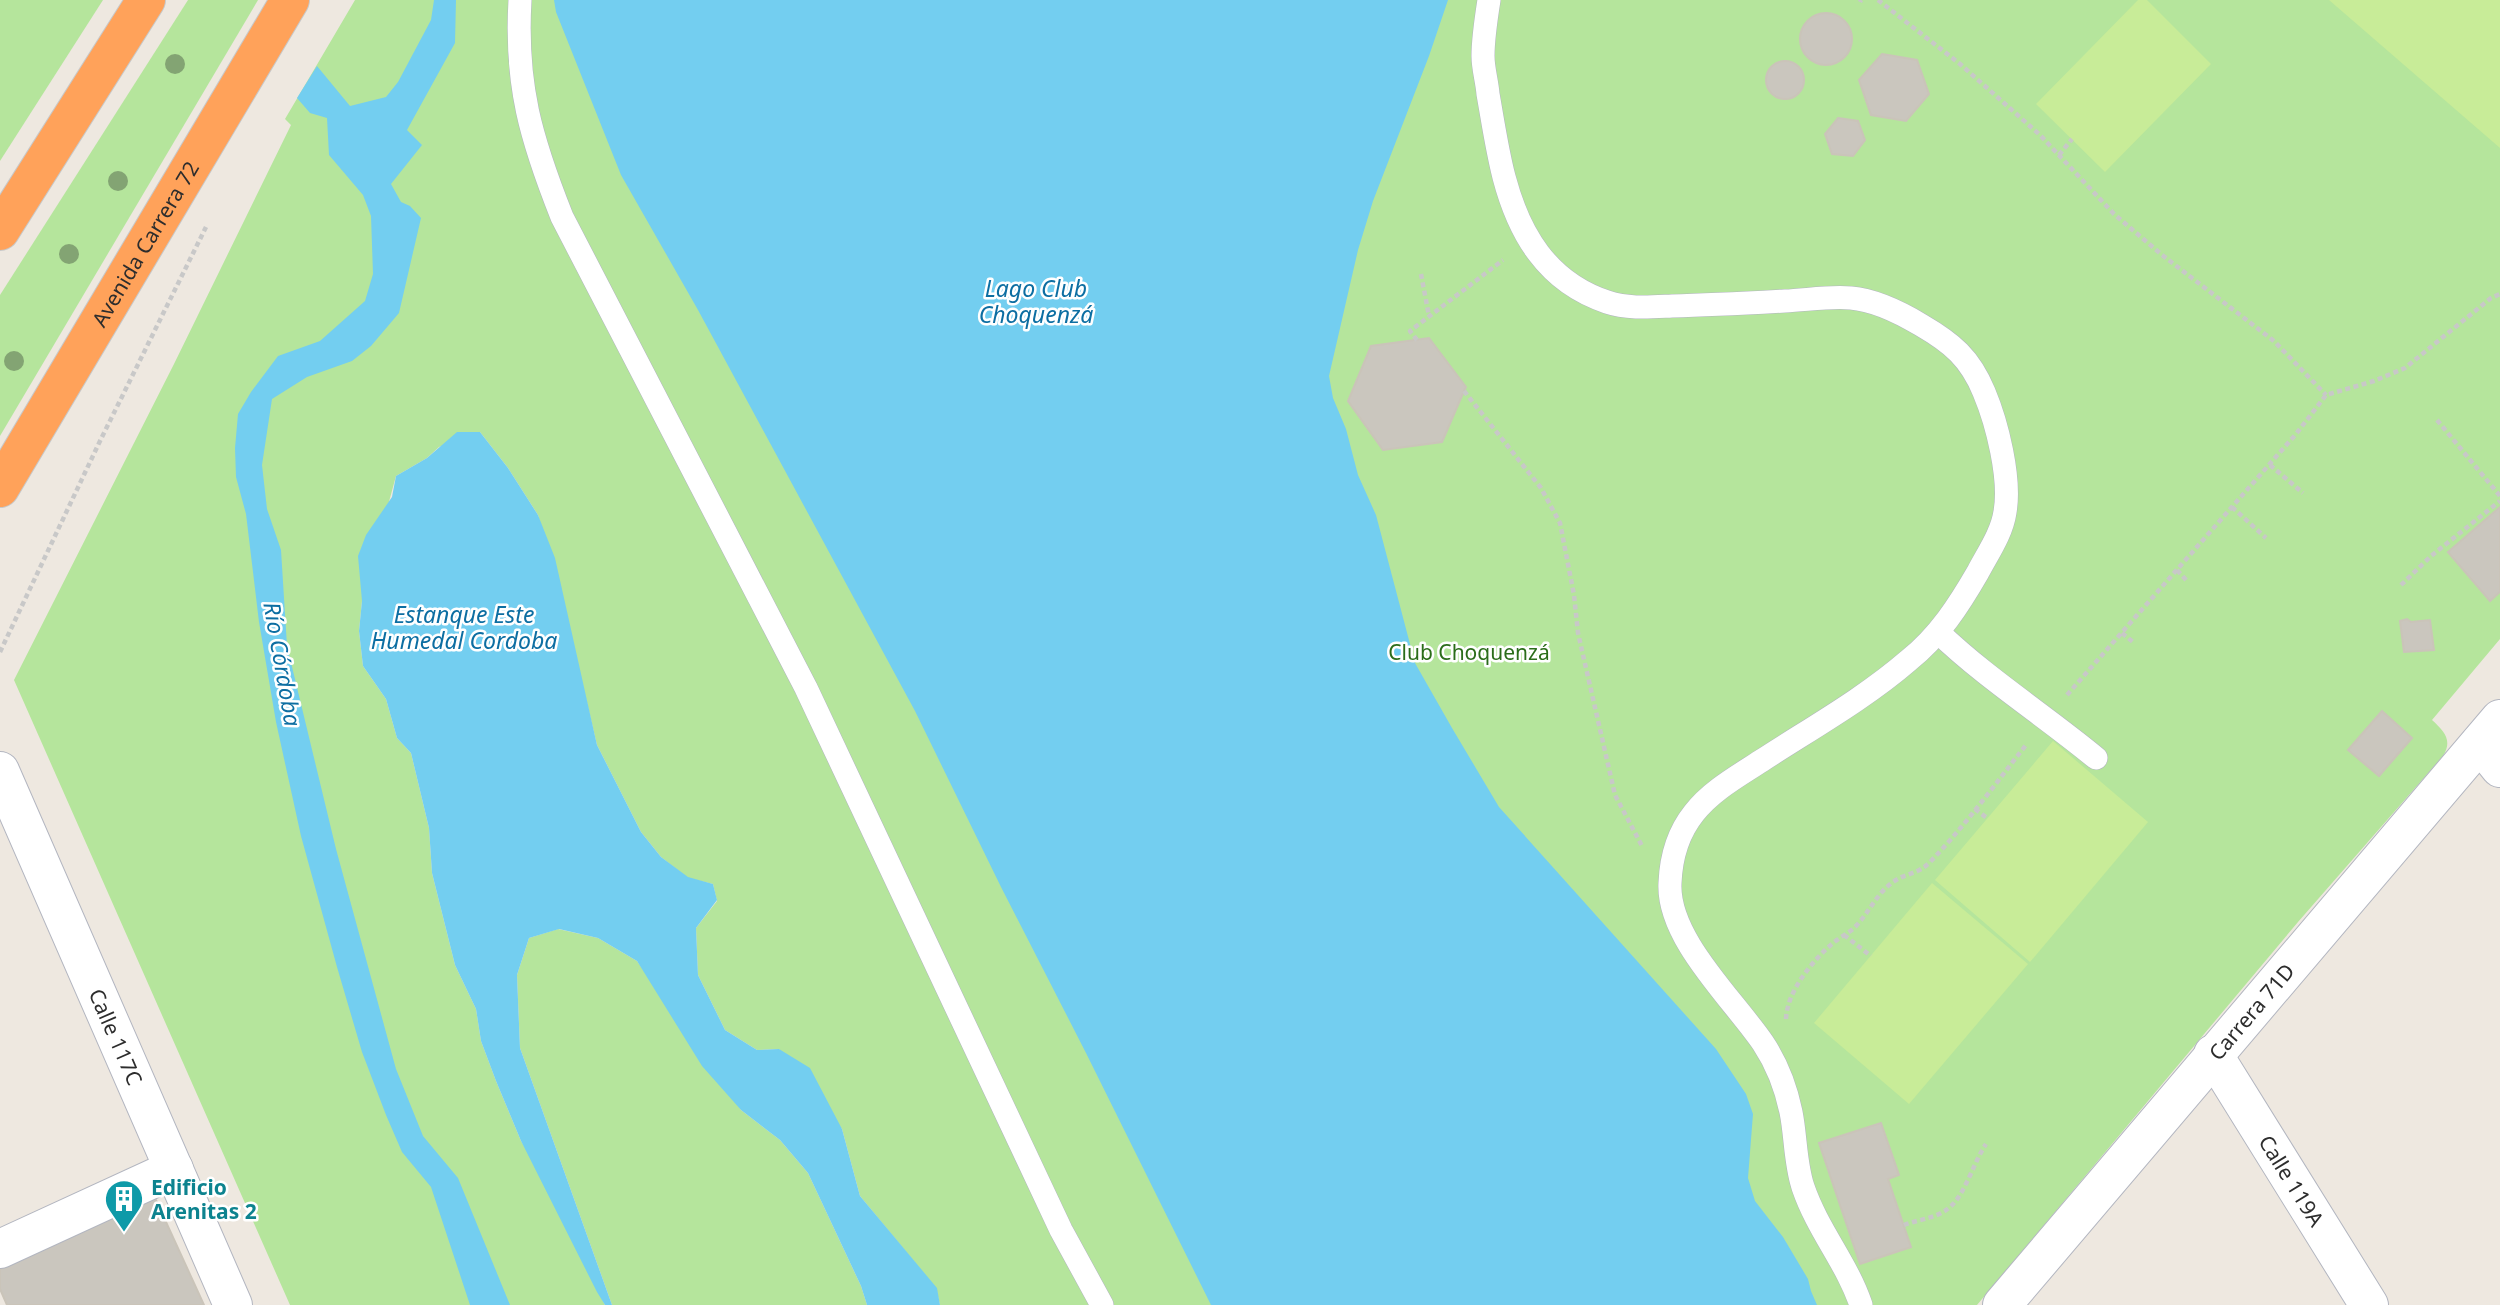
<svg xmlns="http://www.w3.org/2000/svg" width="2500" height="1305" font-family="'Noto Sans',sans-serif">
<style>
.green{fill:#b5e59c}
.pitch{fill:#c8ec98}
.water{fill:#73cef0}
.building{fill:#cac6be;stroke:#cac4b9;stroke-width:2}
.lines{fill:none;stroke-linecap:round;stroke-linejoin:round}
.lane-casing{stroke:#b3b6c0;stroke-width:24}
.street-casing{stroke:#b3b6c0;stroke-width:40}
.highway-casing{stroke:#c8c8c8;stroke-width:40}
.path{stroke:#c8c8c8;stroke-width:4.5;stroke-dasharray:5 3.5;stroke-linecap:butt}
.lane{stroke:#fff;stroke-width:23}
.street{stroke:#fff;stroke-width:38}
.highway{stroke:#ffa25a;stroke-width:38}
.tree{fill:#83a473}
.labels{text-anchor:middle;dominant-baseline:central;stroke-width:5;stroke-linejoin:round;paint-order:stroke}
.street-label{font-size:21px;fill:#2d2d2d;stroke:#fff}
.park-label{font-size:21px;fill:#2b6d1a;stroke:#fff}
.culture-label{font-size:21px;font-weight:bold;fill:#0d838f;stroke:#fff;text-anchor:start}
.water-label{font-size:23px;font-style:italic;fill:#0c6ea2;stroke:#fff}
</style>
<rect width="100%" height="100%" fill="#eee8e0"/>
<g class="green">
<polygon points="0,0 103,0 0,161"/>
<polygon points="188,0 258,0 0,436 0,295"/>
<path d="M355 0H2500V639L2432 720C2444 731 2453 740 2443 756L2298 922 1977 1305H940L936 1288 860 1196 842 1129 779 1049 757 1050 725 1030 698 975 696 928 717 901 713 884 688 878 661 857 641 832 597 745 569 627 538 515 508 468 480 432 439 447 427 458 396 476 362 601 359 631 363 666 386 699 397 738 411 753 429 828 432 873 455 965 476 1009 481 1041 496 1081 521 1141 542 1175 605 1305H290L14 680 174 364 291 125 285 119Z"/>
<polygon points="558,929 598,938 637,961 741,1110 780,1140 808,1173 861,1286 867,1305 612,1305 520,1048 517,975 529,938"/>
</g>
<g class="pitch">
<polygon points="2138,0 2147,0 2211,64 2105,172 2036,104"/>
<polygon points="2329,0 2500,0 2500,148"/>
<polygon points="2053,741 2148,822 2030,962 1935,880"/>
<polygon points="1932,883 2028,964 1909,1104 1814,1023"/>
</g>
<g class="water">
<polygon points="434,0 456,0 455,43 407,130 422,145 391,184 401,202 410,206 421,218 399,313 371,346 352,361 307,377 272,399 262,465 267,509 281,550 287,646 336,849 396,1069 423,1136 458,1178 510,1305 470,1305 431,1187 402,1152 386,1115 362,1052 337,967 301,836 276,722 259,622 246,514 236,477 235,448 238,414 251,392 278,356 320,341 365,301 373,274 371,216 363,195 329,155 327,118 310,113 297,98 317,66 350,106 386,97 398,82 431,20"/>
<polygon points="554,0 1448,0 1429,56 1373,201 1358,250 1329,376 1333,398 1346,429 1358,475 1376,515 1415,663 1452,728 1499,807 1716,1049 1746,1094 1753,1114 1748,1178 1755,1201 1783,1237 1808,1279 1811,1291 1817,1305 1211,1305 1086,1053 1001,887 915,711 698,310 621,175 556,12"/>
<polygon points="457,432 480,432 508,468 538,515 555,558 597,745 641,832 661,857 688,877 713,884 717,900 696,928 698,975 725,1030 757,1050 779,1049 810,1068 842,1129 860,1196 937,1288 940,1305 867,1305 861,1286 808,1173 780,1140 741,1110 702,1066 637,961 598,938 559,929 529,938 517,975 520,1048 612,1305 605,1305 597,1292 521,1141 496,1081 481,1041 476,1009 455,965 432,873 429,828 411,753 397,738 386,699 363,666 359,631 362,601 358,556 366,535 392,497 396,476 427,458"/>
</g>
<g class="building">
<circle cx="1826" cy="39" r="26"/>
<polygon points="1882,54 1917,60 1929,94 1906,121 1871,115 1859,80"/>
<circle cx="1785" cy="80" r="19"/>
<polygon points="1838,118 1858,121 1865,140 1853,156 1832,154 1825,134"/>
<polygon points="1429,338 1466,387 1464,391 1442,442 1383,450 1348,401 1371,346"/>
<polygon points="2500,507 2500,592 2490,601 2448,552"/>
<polygon points="2407,619 2411,622 2430,620 2434,650 2404,652 2400,621"/>
<polygon points="2382,711 2412,738 2379,776 2348,750"/>
<polygon points="1881,1123 1899,1175 1888,1179 1911,1247 1860,1264 1819,1143"/>
<polygon points="155,1198 204,1305 7,1305 0,1289 0,1269"/>
</g>
<g class="lines">
<g class="lane-casing">
<g id="lane">
<path d="M520 0C515 85 531 139 562 217L806 688 1061 1230 1102 1305"/>
<path d="M1489 0C1486 19 1483 38 1483 56 1483 69 1487 81 1488 94 1493 122 1497 150 1504 177 1519 234 1547 282 1607 302 1628 309 1650 307 1672 306 1710 305 1748 303 1785 301 1807 300 1830 296 1851 298 1875 300 1901 313 1921 325 1952 343 1970 358 1984 392 1997 423 2011 478 2005 512 2002 533 1988 553 1978 572 1959 605 1939 636 1909 660 1864 699 1810 729 1761 761 1738 776 1711 791 1694 813 1678 833 1671 858 1670 883 1667 938 1733 999 1763 1043 1777 1064 1786 1088 1791 1112 1796 1137 1795 1163 1803 1187 1818 1231 1847 1263 1861 1305"/>
<path d="M1938 632C1987 679 2044 715 2096 758"/>
</g>
</g>
<g class="street-casing">
<g id="street">
<polyline points="2480,743 2500,768"/>
<path id="s1" d="M0 771 233 1305"/>
<path id="s2" d="M2213 1054 2369 1305"/>
<polyline points="0,1249 174,1169"/>
<path id="s3" d="M2002 1305 2500 719"/>
</g>
</g>
<g class="highway-casing">
<g id="highway">
<polyline points="0,231 146,0"/>
<path id="s4" d="M0 488 290 0"/>
</g>
</g>
<g class="path">
<polyline points="1878,0 1960,64 2040,135 2114,214 2162,255 2274,341 2326,395"/>
<polyline points="1860,2 1861,0"/>
<polyline points="2059,155 2072,139"/>
<polyline points="1421,274 1429,316"/>
<polyline points="1417,340 1410,331 1503,260"/>
<polyline points="1464,391 1541,488 1560,523 1574,595 1578,633 1615,795 1642,846"/>
<polyline points="2437,420 2500,496"/>
<polyline points="2270,465 2303,493"/>
<polyline points="2232,507 2266,538"/>
<polyline points="2177,570 2187,581"/>
<polyline points="2401,585 2431,556 2500,501"/>
<polyline points="2122,633 2133,642"/>
<polyline points="0,652 100,441 206,227"/>
<polyline points="2067,695 2296,434 2326,395 2374,381 2405,368 2491,298 2500,294"/>
<polyline points="1975,809 1987,818"/>
<polyline points="1844,935 1871,956"/>
<path d="M1786 1019C1787 991 1813 960 1833 943 1840 937 1849 933 1855 927 1869 913 1876 894 1893 882 1905 873 1917 875 1930 862 1965 826 1995 784 2026 745"/>
<path d="M1904 1225C1917 1220 1935 1218 1946 1210 1964 1199 1973 1163 1986 1144"/>
</g>
<use href="#lane" class="lane"/>
<use href="#street" class="street"/>
<use href="#highway" class="highway"/>
</g>
<g class="tree">
<circle cx="175" cy="64" r="10"/>
<circle cx="118" cy="181" r="10"/>
<circle cx="69" cy="254" r="10"/>
<circle cx="14" cy="361" r="10"/>
</g>
<defs>
<g id="building-pin" transform="scale(2.0125)"><path d="M0 17L-7.5 6A9.5 9.5 0 1 1 7.5 6Z" fill="#0f9aa8" stroke="#fff"/><path d="M-4-6H4V6H1V3H-1V6H-4ZM-2.5-4.3h1.7v1.8h-1.7ZM.8-4.3h1.7v1.8H.8ZM-2.5-1h1.7V.8h-1.7ZM.8-1h1.7V.8H.8Z" fill="#fff"/></g>
</defs>
<g fill-rule="evenodd">
<use href="#building-pin" x="124" y="1199"/>
</g>
<g class="labels">
<g class="street-label">
<text stroke="none"><textPath href="#s4" startOffset="284">Avenida Carrera 72</textPath></text>
<text stroke="none"><textPath href="#s3" startOffset="385">Carrera 71D</textPath></text>
<text stroke="none"><textPath href="#s1" startOffset="290">Calle 117C</textPath></text>
<text stroke="none"><textPath href="#s2" startOffset="149">Calle 119A</textPath></text>
</g>
<g class="park-label">
<text x="1469" y="652">Club Choquenzá</text>
</g>
<g class="culture-label">
<text x="151" y="1187">Edificio<tspan x="151" dy="24">Arenitas 2</tspan></text>
</g>
<g class="water-label">
<text x="1036" y="288">Lago Club<tspan x="1036" dy="26">Choquenzá</tspan></text>
<text x="464" y="614">Estanque Este<tspan x="464" dy="26">Humedal Cordoba</tspan></text>
<text transform="translate(283 664) rotate(80)">Río Córdoba</text>
</g>
</g>
</svg>
